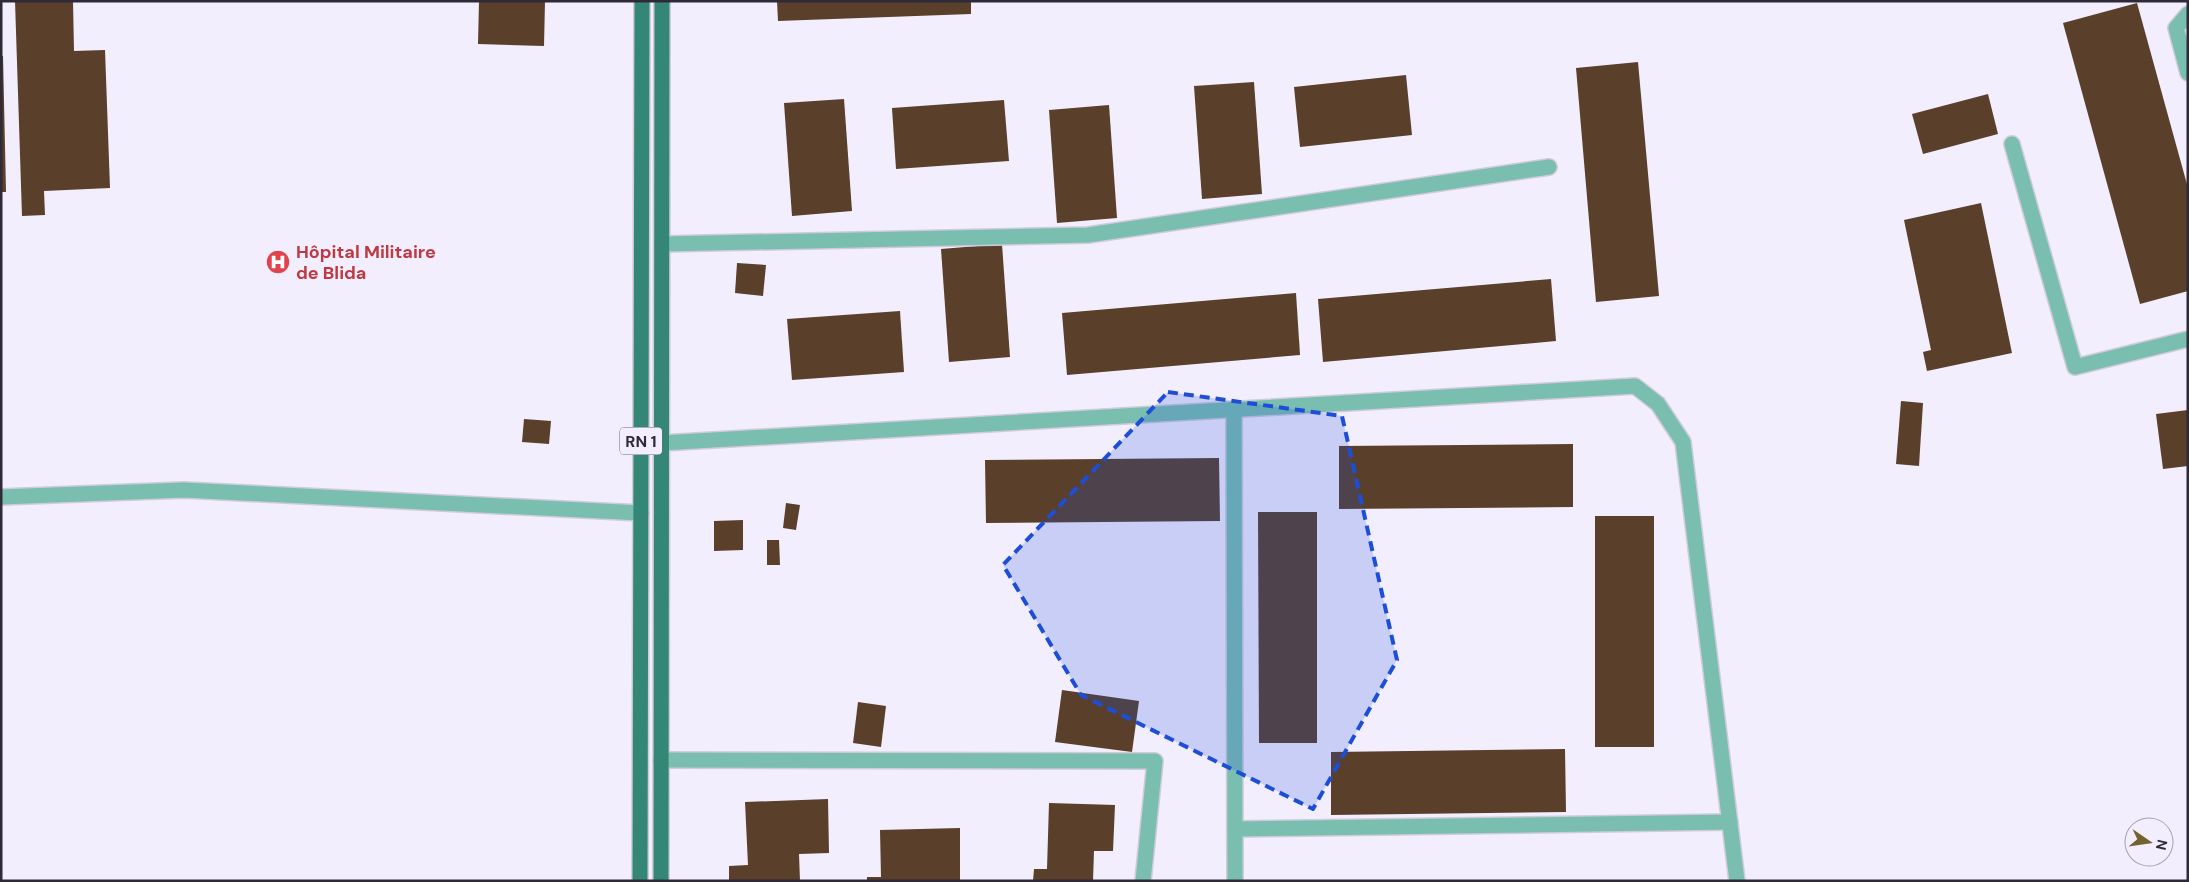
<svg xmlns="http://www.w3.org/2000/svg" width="2189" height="882" font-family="'DM Sans',sans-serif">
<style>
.building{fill:#5a3f2b}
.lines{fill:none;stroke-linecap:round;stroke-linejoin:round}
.service-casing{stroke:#d0cbda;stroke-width:18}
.primary-casing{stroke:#d0cbda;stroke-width:18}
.service{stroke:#79beaf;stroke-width:15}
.primary{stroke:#348777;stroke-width:15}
.marked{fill:#1d4ed8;fill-opacity:0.2;stroke:#1d4ed8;stroke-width:4;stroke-dasharray:10 6;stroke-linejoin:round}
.labels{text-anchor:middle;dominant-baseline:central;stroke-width:5;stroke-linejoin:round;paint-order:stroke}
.shield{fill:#f3eefd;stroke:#6a6573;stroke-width:1}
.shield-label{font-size:16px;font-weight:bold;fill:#2f2a38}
.health-label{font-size:18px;font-weight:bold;fill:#be3a42;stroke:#f3eefd;text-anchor:start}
</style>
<rect width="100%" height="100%" fill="#f3eefd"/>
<g class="building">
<polygon points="15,1 73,1 74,51 105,50 110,188 44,191 45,215 22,216"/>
<polygon points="479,1 545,1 544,46 478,44"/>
<polygon points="777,1 971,1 971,14 778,21"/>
<polygon points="2137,3 2188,188 2188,291 2140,304 2063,23"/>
<polygon points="1,56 3,56 6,192 1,192"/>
<polygon points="1638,62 1659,296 1596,302 1576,68"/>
<polygon points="1406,75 1412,135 1300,147 1294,87"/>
<polygon points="1254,82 1262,194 1202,199 1194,86"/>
<polygon points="1988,94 1998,134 1923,154 1912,114"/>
<polygon points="844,99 852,211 792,216 784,103"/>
<polygon points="1004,100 1009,161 896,169 892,108"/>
<polygon points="1109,105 1117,218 1057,223 1049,110"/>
<polygon points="1981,203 2012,353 1927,371 1923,352 1931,350 1904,220"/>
<polygon points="1002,244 1010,357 949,362 941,249"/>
<polygon points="737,263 766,265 763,296 735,293"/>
<polygon points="1551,279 1556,341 1323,362 1318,299"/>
<polygon points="1296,293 1300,355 1067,375 1062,313"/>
<polygon points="900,311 904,372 792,380 787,319"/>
<polygon points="1901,401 1923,403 1919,466 1896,464"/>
<polygon points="2188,410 2188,466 2163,469 2156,414"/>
<polygon points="524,419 551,421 549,444 522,442"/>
<polygon points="1573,444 1573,507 1339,509 1339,446"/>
<polygon points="1219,458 1220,521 986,523 985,460"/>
<polygon points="786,503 800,505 796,530 783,528"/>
<polygon points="1258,512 1317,512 1317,743 1259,743"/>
<rect x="1595" y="516" width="59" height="231"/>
<polygon points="743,520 743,550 714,551 714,521"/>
<polygon points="767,540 779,540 780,565 767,565"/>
<polygon points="1062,690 1139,701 1132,752 1055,742"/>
<polygon points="858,702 886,706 881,747 853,743"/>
<polygon points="1565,749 1566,812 1331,815 1331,752"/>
<polygon points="828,799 829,853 799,854 800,881 729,881 729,866 748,865 745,802"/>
<polygon points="1049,803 1115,805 1113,851 1094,851 1093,881 1033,881 1034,869 1047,869"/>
<polygon points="960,828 960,881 867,881 867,877 881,877 880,830"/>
</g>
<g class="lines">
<g class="service-casing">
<g id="service">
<polyline points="2188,14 2176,28 2188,73"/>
<polyline points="2012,144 2075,367 2188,339"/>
<polyline points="662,244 1088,235 1549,167"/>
<polyline points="1234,410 1235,881"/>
<polyline points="662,443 1635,386 1658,404 1683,442 1737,881"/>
<polyline points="1,497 184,490 641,513"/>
<polyline points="661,760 1155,761 1143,881"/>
<polyline points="1235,829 1730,822"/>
</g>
</g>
<g class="primary-casing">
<g id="primary">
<polyline points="640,881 642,1"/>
<polyline points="661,881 662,1"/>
</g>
</g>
<use href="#service" class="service"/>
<use href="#primary" class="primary"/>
</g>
<path class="marked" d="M1168 392 1342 416 1397 660 1313 809 1081 695 1003 565Z"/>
<defs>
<g id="hospital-disc" transform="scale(1.25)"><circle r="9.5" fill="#e0444e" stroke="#f3eefd"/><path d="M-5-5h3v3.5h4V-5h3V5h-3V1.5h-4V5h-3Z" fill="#fff"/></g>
</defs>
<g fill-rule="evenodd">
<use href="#hospital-disc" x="278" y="262"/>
</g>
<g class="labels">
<rect class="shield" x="620" y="427.5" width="42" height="27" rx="4"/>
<g class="shield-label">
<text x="641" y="441">RN 1</text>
</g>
<g class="health-label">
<text x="296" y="252">Hôpital Militaire<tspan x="296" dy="21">de Blida</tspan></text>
</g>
</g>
<rect width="2189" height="882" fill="none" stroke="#2f2a38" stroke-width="5"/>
<g transform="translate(2149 842) rotate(103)"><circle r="24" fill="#f3eefd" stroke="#a5a0ae"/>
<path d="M0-4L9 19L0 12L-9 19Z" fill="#736330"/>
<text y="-8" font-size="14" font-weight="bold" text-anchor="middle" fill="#2f2a38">N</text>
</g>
</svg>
